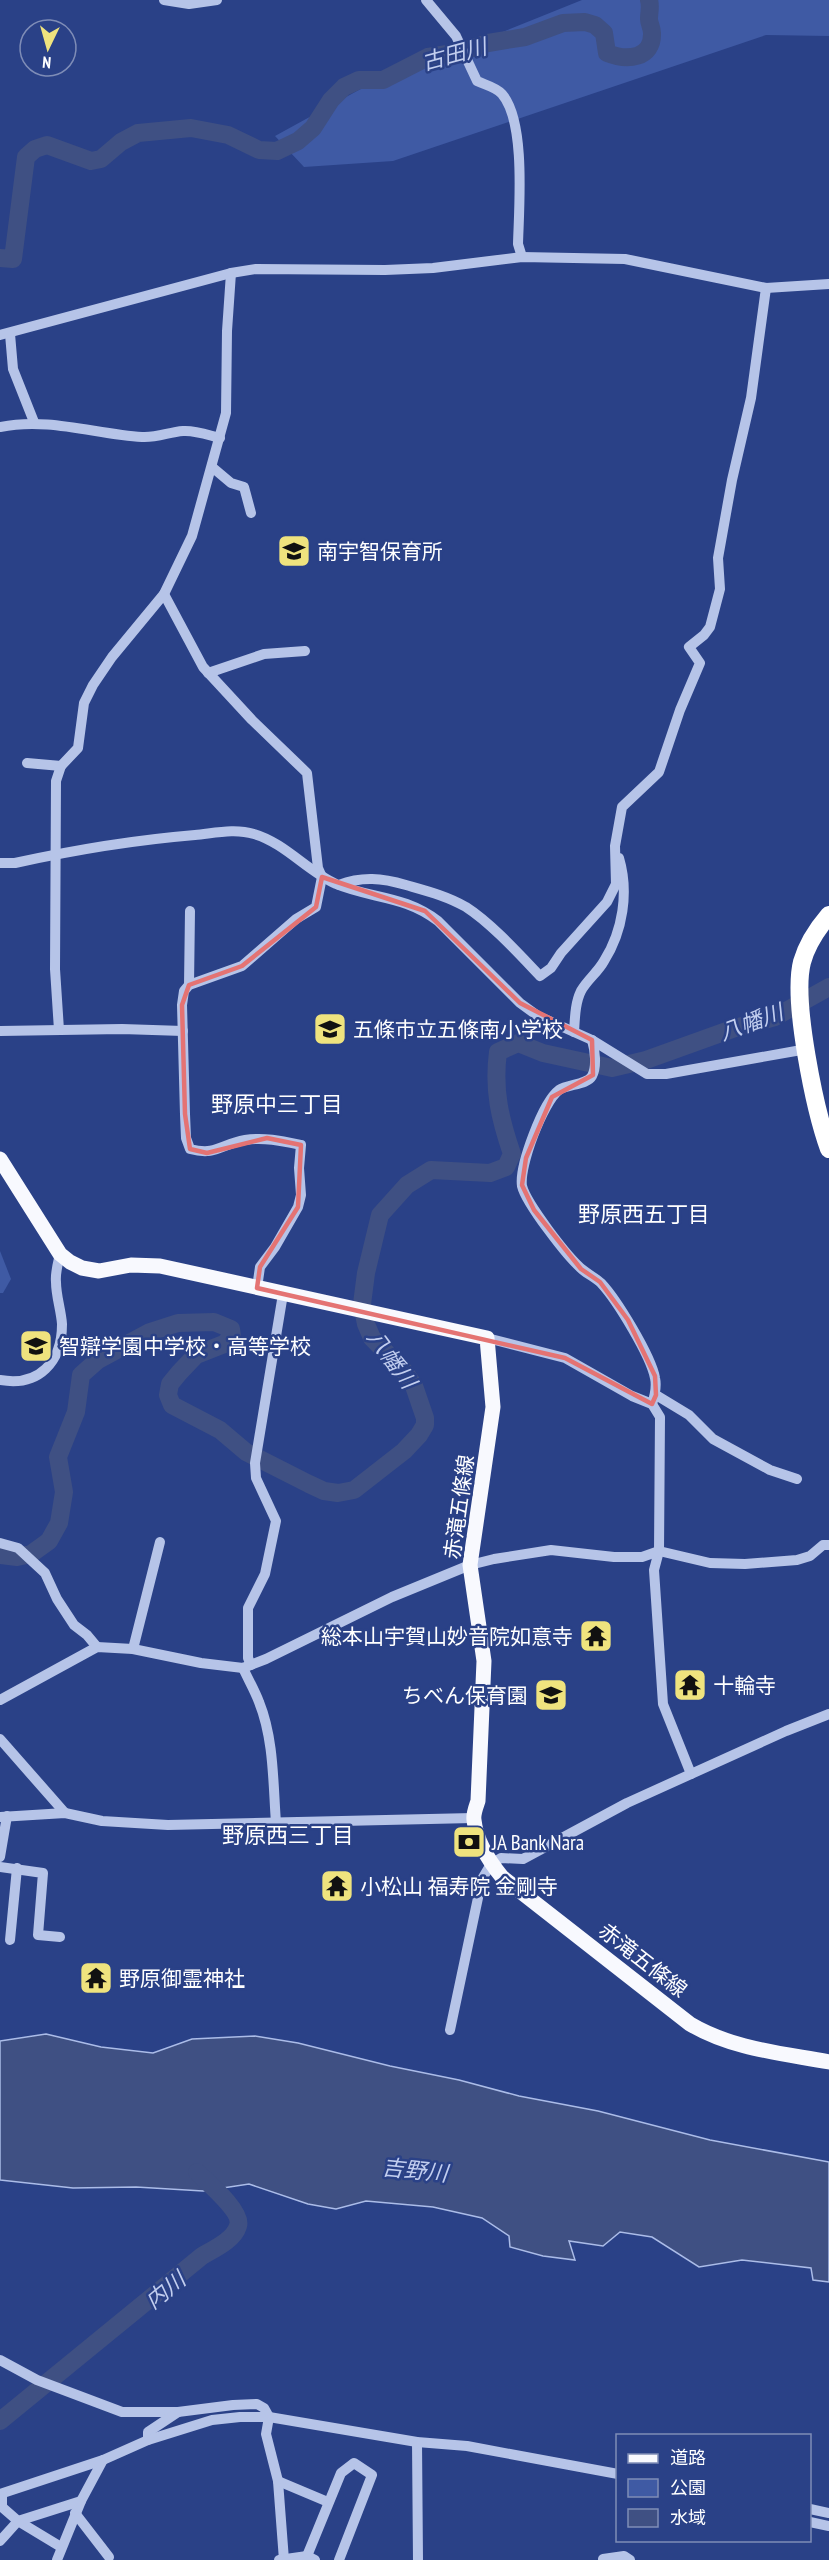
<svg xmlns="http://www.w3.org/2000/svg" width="829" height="2560" font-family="'PT Sans Narrow','Noto Sans JP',sans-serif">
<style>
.green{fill:#3f5aa4}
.water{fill:#3f5083;stroke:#abbce8;stroke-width:1.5}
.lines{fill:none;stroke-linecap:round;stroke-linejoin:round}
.river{stroke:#3f5083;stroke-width:18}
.minor{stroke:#b6c4e8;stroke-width:10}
.major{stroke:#f8f9fe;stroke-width:15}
.highway{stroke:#fff;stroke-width:18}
.marked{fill:none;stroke:#e47373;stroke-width:4.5;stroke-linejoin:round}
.labels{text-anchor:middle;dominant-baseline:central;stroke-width:5;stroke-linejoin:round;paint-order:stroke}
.poi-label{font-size:21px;fill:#fff;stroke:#2a4187;text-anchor:start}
.street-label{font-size:21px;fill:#fff;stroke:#2a4187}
.water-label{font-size:22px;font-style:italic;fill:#c2ceef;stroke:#2a4187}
.neighbourhood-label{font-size:22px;fill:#fff;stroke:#2a4187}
</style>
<rect width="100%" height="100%" fill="#2a4187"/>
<g class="green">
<polygon points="582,0 829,0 829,36 766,35 393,161 304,167 275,136 377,80 401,73"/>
<polygon points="0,1251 11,1279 3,1293 0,1293"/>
</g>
<polygon class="water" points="46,2034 101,2047 153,2053 192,2039 255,2036 298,2043 390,2066 459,2080 519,2096 598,2111 710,2140 829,2162 829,2282 813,2280 811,2268 742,2260 699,2267 652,2237 620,2232 603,2246 569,2241 575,2260 543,2256 510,2247 509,2236 482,2218 433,2207 366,2201 336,2209 308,2204 249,2184 203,2191 136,2187 73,2188 0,2180 0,2041"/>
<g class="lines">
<g class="river">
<path d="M0 258 13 259 26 157 35 149 47 145 91 161 101 159 121 142 138 133 191 128 228 135 259 150 277 151 298 141 313 128 331 100 344 87 359 80H383L428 57 460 52 488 43 525 37 563 23 585 22 595 25 604 33 607 53C627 61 653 59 652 33 652 28 649 23 649 19 649 12 651 7 649 0"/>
<path d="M0 1555 17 1557 31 1554 49 1541 59 1523 64 1492 58 1457 76 1412 81 1375 98 1360 150 1332 178 1323 214 1322 231 1329 232 1336 224 1344 196 1355 179 1373 170 1384 168 1395 172 1405 220 1430 246 1452 309 1484 324 1491 338 1493 354 1490 404 1451 419 1435 425 1425V1418L414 1386 404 1371 372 1338 366 1324 362 1304 366 1273 380 1215 407 1185 431 1170 490 1173 506 1167 512 1154C500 1119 493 1090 498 1052L518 1043 543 1053 612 1068 646 1060 735 1028 775 1017 829 987"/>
<path d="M0 2421 202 2256C214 2249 234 2240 238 2226 243 2212 207 2182 197 2172"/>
</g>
<g class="minor">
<polyline points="164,0 189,4 217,0"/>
<path d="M426 0 456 36 477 81C485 85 496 87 502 94 526 122 519 207 518 244L522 257"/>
<polyline points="10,334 13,369 34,422"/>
<polyline points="0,335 231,273 256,269 385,270 433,268 522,257 625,259 766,288 829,284"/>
<path d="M0 427C48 417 95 434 142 437 157 438 169 432 183 431 195 430 208 435 220 438"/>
<polyline points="212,467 231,483 244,487 251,513"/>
<path d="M164 594 203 667 252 720 307 773 318 868 322 877 316 907 296 919 242 966 189 985 184 991 182 1005 185 1114 186 1138 190 1149C217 1156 221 1144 245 1140 264 1137 282 1141 301 1145L299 1168 301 1195 298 1207 275 1247 260 1267 257 1288"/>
<polyline points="208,673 264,654 305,651"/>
<polyline points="27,763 61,766"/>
<path d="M0 863H15C74 850 135 840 195 835 215 833 235 828 254 834 285 843 307 871 336 884 372 899 404 895 438 921L520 1003 538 1016 592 1040 647 1074H666L807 1049"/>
<path d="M339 885C362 876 382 878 406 885 427 891 447 896 466 907 491 923 520 955 540 976L551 968 561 953 607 902 616 884 615 846 622 807 659 772 680 710 700 663 689 647 704 635 710 627 720 589 718 558 732 480 751 398 766 288"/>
<polyline points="189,985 190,911"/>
<polyline points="59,1030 55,969 56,781 61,766 78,748 84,703 93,685 112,657 164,594 192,536 226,413 227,331 231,273"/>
<polyline points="0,1031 122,1029 183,1031"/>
<path d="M574 1032C575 1018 575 1003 581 991 587 980 598 972 604 961 623 931 629 892 619 858"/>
<path d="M592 1040C595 1050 597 1067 592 1076 587 1085 568 1084 559 1090 543 1102 519 1166 522 1186 526 1203 568 1258 583 1270 589 1275 596 1278 601 1283 617 1300 651 1356 655 1378 657 1387 655 1395 652 1404"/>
<polyline points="487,1338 565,1358 632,1396 652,1404 660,1417 659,1551 654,1570 663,1704 691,1774"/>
<path d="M0 1380C39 1387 62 1362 62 1324 61 1310 56 1296 56 1282 55 1273 58 1263 60 1254"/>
<polyline points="656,1395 689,1415 713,1439 770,1470 797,1479"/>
<polyline points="0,1543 18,1548 45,1573 57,1599 74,1625 87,1635 97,1647"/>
<polyline points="133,1649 160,1542"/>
<polyline points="251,1665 248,1658 248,1608 265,1574 276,1521 256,1478 255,1463 283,1294"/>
<path d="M243 1668C248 1679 255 1691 259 1702 274 1739 273 1783 276 1823"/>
<polyline points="0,1700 97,1647 133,1649 201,1663 243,1668 266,1659 392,1597 470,1565 494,1559 551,1550 614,1557 642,1557 659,1551 710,1563 745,1564 797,1560 810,1556 823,1545 829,1545"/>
<polyline points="0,1739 65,1813"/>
<polyline points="0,1817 65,1813 102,1821 168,1825 473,1818"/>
<polyline points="0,1857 7,1816"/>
<polyline points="0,1867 43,1873 38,1935 60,1937"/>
<polyline points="10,1940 17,1868"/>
<polyline points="450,2030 482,1879 491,1864 501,1858 523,1859 627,1803 786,1731 829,1714"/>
<polyline points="0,2360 37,2380 122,2412 178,2412 233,2405 257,2404 264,2408 269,2417 266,2434 278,2481 284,2560"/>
<polyline points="148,2440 148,2432 178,2412"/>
<polyline points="417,2442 418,2560"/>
<polyline points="278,2481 328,2502"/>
<polyline points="0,2494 103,2460 148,2440 212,2420 240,2417 269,2417 417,2442 467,2446 618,2474"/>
<polyline points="2,2494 2,2507 18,2521 61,2547"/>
<polyline points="810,2509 829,2513"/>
<polyline points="75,2513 109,2557"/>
<polyline points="810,2522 829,2526"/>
<polyline points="0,2541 18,2521 81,2501"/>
<polyline points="307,2556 341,2473 354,2463 372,2475 339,2560"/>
<polyline points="603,2559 624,2556 630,2560"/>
<polyline points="57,2560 81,2501 103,2460"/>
<polyline points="279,2560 307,2556 315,2560"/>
</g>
<path class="major" d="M0 1159 60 1254 70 1262 82 1268 99 1271 131 1265 160 1266 487 1338 493 1407 470 1565 484 1661 478 1801C476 1807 473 1814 474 1820 476 1840 489 1861 502 1877L690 2024C732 2049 781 2053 829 2062"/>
<path class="highway" d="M829 915C817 929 807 944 802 962 792 1001 815 1110 829 1149"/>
</g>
<path class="marked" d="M322 877 425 911 520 1003 592 1040 593 1075 552 1097 526 1158 522 1185 534 1210 581 1269 600 1282 628 1320 655 1376 656 1395 652 1404 565 1358 257 1288 260 1267 298 1207 301 1145 267 1138 207 1153 190 1149 185 1114 182 1005 189 985 242 966 316 907Z"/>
<defs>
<g id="school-square" transform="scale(1.725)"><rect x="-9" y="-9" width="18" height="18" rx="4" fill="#efe37e" stroke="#2a4187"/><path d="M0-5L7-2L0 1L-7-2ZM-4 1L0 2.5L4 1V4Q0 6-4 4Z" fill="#111"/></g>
<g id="temple-square" transform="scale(1.725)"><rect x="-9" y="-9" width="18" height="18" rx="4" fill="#efe37e" stroke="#2a4187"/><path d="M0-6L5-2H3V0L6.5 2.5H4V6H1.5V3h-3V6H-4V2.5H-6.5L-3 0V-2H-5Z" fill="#111"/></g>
<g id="bank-square" transform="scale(1.725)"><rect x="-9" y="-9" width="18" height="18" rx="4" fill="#efe37e" stroke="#2a4187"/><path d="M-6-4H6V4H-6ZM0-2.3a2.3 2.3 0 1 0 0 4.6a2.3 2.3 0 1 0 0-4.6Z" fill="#111"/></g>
</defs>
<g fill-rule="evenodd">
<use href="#school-square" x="294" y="551"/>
<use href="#school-square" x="330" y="1029"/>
<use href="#school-square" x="36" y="1346"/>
<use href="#temple-square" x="596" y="1636"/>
<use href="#temple-square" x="690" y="1685"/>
<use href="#school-square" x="551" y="1695"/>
<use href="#bank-square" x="469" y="1842"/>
<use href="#temple-square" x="337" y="1886"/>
<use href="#temple-square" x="96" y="1978"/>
</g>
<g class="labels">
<g class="poi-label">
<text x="317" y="551">南宇智保育所</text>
<text x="353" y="1029">五條市立五條南小学校</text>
<text x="59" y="1346">智辯学園中学校・高等学校</text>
<text x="573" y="1636" text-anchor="end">総本山宇賀山妙音院如意寺</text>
<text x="713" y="1685">十輪寺</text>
<text x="528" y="1695" text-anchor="end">ちべん保育園</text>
<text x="492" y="1842">JA Bank Nara</text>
<text x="360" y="1886">小松山 福寿院 金剛寺</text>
<text x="119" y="1978">野原御霊神社</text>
</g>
<g class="street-label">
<text transform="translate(459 1507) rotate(-82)">赤滝五條線</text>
<text transform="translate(643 1960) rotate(38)">赤滝五條線</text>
</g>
<g class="water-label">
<text transform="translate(454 54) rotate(-15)">古田川</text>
<text transform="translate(751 1022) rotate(-20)">八幡川</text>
<text transform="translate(392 1359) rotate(54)">八幡川</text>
<text transform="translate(415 2170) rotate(6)">吉野川</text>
<text transform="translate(165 2290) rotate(-39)">内川</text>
</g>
<g class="neighbourhood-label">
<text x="277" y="1104">野原中三丁目</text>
<text x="644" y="1214">野原西五丁目</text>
<text x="288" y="1835">野原西三丁目</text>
</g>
</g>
<rect x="616" y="2434" width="195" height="108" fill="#2a4187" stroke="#7f8db7" stroke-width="1.5"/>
<rect x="628" y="2454" width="30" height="9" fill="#f8f9fe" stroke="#7f8db7" stroke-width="1.5"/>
<text x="670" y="2464" font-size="18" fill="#ffffff">道路</text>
<rect x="628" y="2479" width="30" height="18" fill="#3f5aa4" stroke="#7f8db7" stroke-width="1.5"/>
<text x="670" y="2494" font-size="18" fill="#ffffff">公園</text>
<rect x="628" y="2509" width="30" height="18" fill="#3f5083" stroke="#7f8db7" stroke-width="1.5"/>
<text x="670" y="2524" font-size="18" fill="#ffffff">水域</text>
<g transform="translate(48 48) rotate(185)"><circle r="28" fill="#2a4187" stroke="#7f8db7" stroke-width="1.5"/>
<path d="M0-4.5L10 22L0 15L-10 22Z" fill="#efe37e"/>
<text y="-9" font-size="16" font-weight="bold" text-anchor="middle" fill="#ffffff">N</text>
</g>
</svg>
